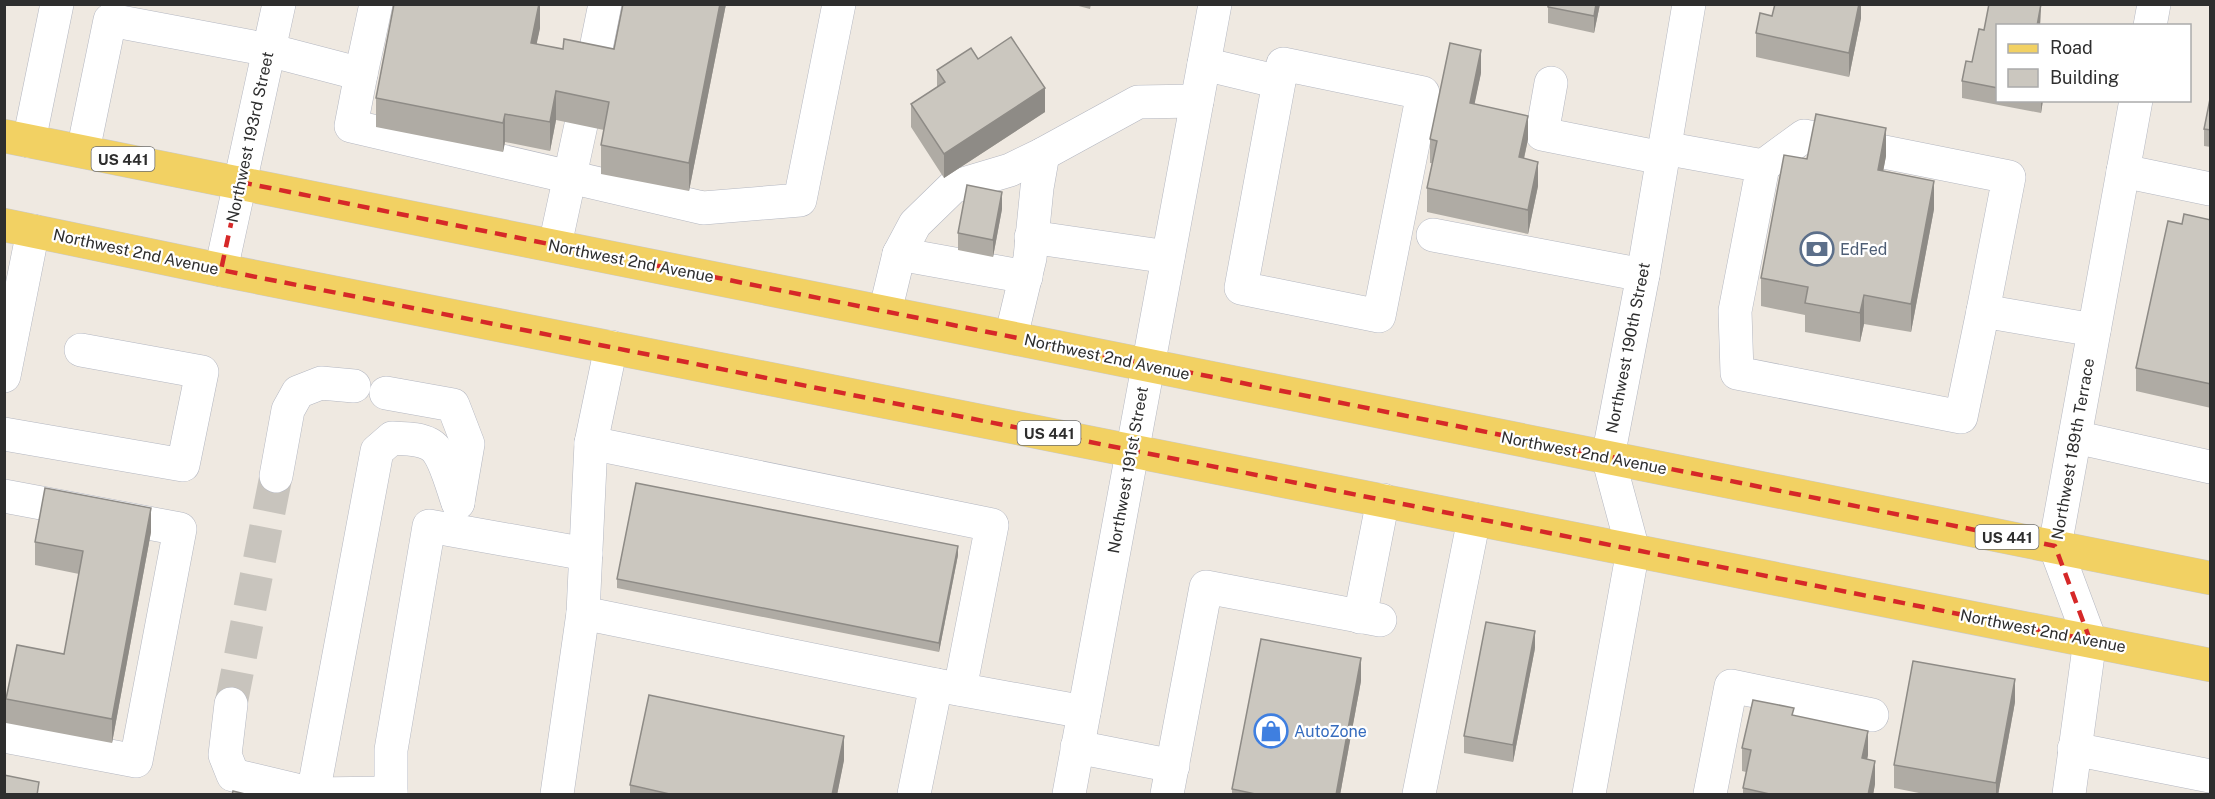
<svg xmlns="http://www.w3.org/2000/svg" width="2215" height="799" font-family="'Public Sans',sans-serif">
<style>
.lines{fill:none;stroke-linecap:round;stroke-linejoin:round}
.minor-tunnel{stroke:#c8c4bd;stroke-width:33;stroke-dasharray:33 16;stroke-linecap:butt}
.minor-casing{stroke:#b4b7c1;stroke-width:34}
.major-casing{stroke:#c9c9c9;stroke-width:34}
.minor{stroke:#fff;stroke-width:33}
.major{stroke:#f2d163;stroke-width:33}
.wall{fill:#afaba4}
.shaded-wall{fill:#8e8b86}
.building{fill:#cbc7bf;stroke:#8e8b86;stroke-width:1.5}
.marked{fill:none;stroke:#d62828;stroke-width:4.5;stroke-dasharray:12 8;stroke-linejoin:round}
.labels{text-anchor:middle;dominant-baseline:central;stroke-width:4.5;stroke-linejoin:round;paint-order:stroke}
.shield{fill:#fff;stroke:#6d6d6d;stroke-width:1.5}
.shield-label{font-size:15px;font-weight:bold;fill:#2e2e2e}
.street-label{font-size:16px;fill:#2e2e2e;stroke:#fff}
.service-label{font-size:16px;fill:#4e5e75;stroke:#fff;text-anchor:start}
.shop-label{font-size:16px;fill:#366cbe;stroke:#fff;text-anchor:start}
</style>
<rect width="100%" height="100%" fill="#efe9e1"/>
<g class="lines">
<polyline class="minor-tunnel" points="231,704 276,476"/>
<g class="minor-casing">
<g id="minor">
<polyline points="2150,26 2154,4"/>
<polyline points="1204,64 1279,82 1283,64 1423,93 1379,316 1241,288 1279,82"/>
<polyline points="591,73 605,4"/>
<polyline points="361,74 376,4"/>
<polyline points="1551,83 1542,134 1662,158"/>
<polyline points="29,141 57,4"/>
<polyline points="1664,148 1763,166 1735,311 1737,373 1961,417 1983,311 2094,330"/>
<polyline points="83,151 110,20 269,50 361,74 351,126 703,208 800,200 839,4"/>
<polyline points="1763,166 1804,136 2009,177 1983,311"/>
<polyline points="2123,171 2210,189"/>
<polyline points="1433,235 1643,275"/>
<polyline points="1031,237 1168,257"/>
<polyline points="555,245 581,125"/>
<polyline points="899,254 1026,277"/>
<polyline points="221,270 279,4"/>
<polyline points="885,312 899,254 915,224 953,187 1010,170 1043,154 1138,102 1197,101"/>
<polyline points="1011,337 1030,258 1037,188 1043,154"/>
<polyline points="611,347 591,443 583,613 936,685"/>
<polyline points="4,376 33,231"/>
<polyline points="386,393 453,405 468,444 458,502"/>
<polyline points="4,434 183,465 202,372 81,350"/>
<polyline points="2075,437 2210,467"/>
<polyline points="591,443 992,525 960,689"/>
<polyline points="276,476 288,410 298,392 321,383 354,386"/>
<polyline points="4,496 180,529 136,761 4,736"/>
<polyline points="1360,617 1383,500"/>
<polyline points="231,704 225,755 233,775 313,794 391,793"/>
<polyline points="1077,747 1173,766"/>
<polyline points="2074,749 2210,776"/>
<path d="M313 794 377 451 392 438C404 439 418 438 429 444 444 451 452 487 458 503"/>
<polyline points="391,794 391,750 429,526 586,554"/>
<polyline points="557,794 583,613"/>
<polyline points="914,794 936,685 1084,712"/>
<polyline points="1069,794 1215,4"/>
<polyline points="1167,794 1206,587 1380,620"/>
<polyline points="1419,794 1474,519"/>
<polyline points="1589,794 1633,550 1608,457 1643,275 1689,4"/>
<polyline points="1710,794 1731,686 1872,715"/>
<polyline points="2069,794 2090,640 2055,546 2136,100"/>
</g>
</g>
<g class="major-casing">
<g id="major">
<polyline points="4,136 2210,578"/>
<polyline points="4,225 221,270 2210,665"/>
</g>
</g>
<use href="#minor" class="minor"/>
<use href="#major" class="major"/>
</g>
<g class="wall">
<polygon points="540,4 540,28 536,44 563,49 614,49 726,4 689,191 601,174 601,145 604,130 556,120 550,151 505,142 503,152 376,127 376,98"/>
<polygon points="1071,4 1091,4 1090,9"/>
<polygon points="1600,4 1594,33 1548,23 1548,7"/>
<polygon points="1861,4 1861,18 1849,77 1756,57 1756,33 1772,16"/>
<polygon points="1989,4 2041,4 2040,26 1998,26 1998,100 2043,100 2041,113 1962,98 1962,81 1966,61 1972,62 1979,29 1984,30"/>
<polygon points="978,59 1045,112 944,178 911,127 911,104 937,87 937,70"/>
<polygon points="1481,73 1474,104 1528,139 1524,159 1538,186 1528,234 1427,212 1427,188 1432,163 1430,163 1430,139"/>
<polygon points="2211,99 2211,147 2204,146 2204,129"/>
<polygon points="1886,156 1883,171 1934,209 1911,332 1864,324 1860,342 1805,332 1805,315 1761,306 1761,278 1807,159"/>
<polygon points="1002,209 993,257 958,250 958,233"/>
<polygon points="2211,220 2211,408 2136,391 2136,368 2182,224"/>
<polygon points="151,532 112,743 6,723 6,699 64,654 79,574 35,565 35,542"/>
<polygon points="958,555 939,652 617,588 617,579"/>
<polygon points="1535,648 1513,762 1464,753 1464,736"/>
<polygon points="1361,681 1340,795 1232,795 1232,789"/>
<polygon points="2015,702 1998,795 1929,795 1894,788 1894,765"/>
<polygon points="1794,715 1868,755 1867,759 1875,784 1873,795 1743,795 1743,788 1746,772 1742,771 1742,748"/>
<polygon points="844,760 837,795 630,795 630,785"/>
</g>
<g class="shaded-wall">
<polygon points="539,4 540,4 540,28 531,71 531,43"/>
<polygon points="720,4 726,4 689,191 689,163"/>
<polygon points="1596,4 1600,4 1594,33 1594,16"/>
<polygon points="1859,4 1861,4 1861,18 1849,77 1849,53"/>
<polygon points="2041,4 2040,26 2037,26"/>
<polygon points="1481,50 1481,73 1470,126 1470,103"/>
<polygon points="1045,88 1045,112 944,178 944,154"/>
<polygon points="556,91 556,120 550,151 550,122"/>
<polygon points="2041,100 2043,100 2041,113"/>
<polygon points="505,114 505,142 503,152 503,123"/>
<polygon points="1528,116 1528,139 1519,181 1519,157"/>
<polygon points="1886,128 1886,156 1878,199 1878,170"/>
<polygon points="1538,162 1538,186 1528,234 1528,210"/>
<polygon points="1934,181 1934,209 1911,332 1911,304"/>
<polygon points="1002,192 1002,209 993,257 993,240"/>
<polygon points="1864,295 1864,324 1860,342 1860,313"/>
<polygon points="151,508 151,532 112,743 112,719"/>
<polygon points="958,546 958,555 939,652 939,643"/>
<polygon points="1535,631 1535,648 1513,762 1513,745"/>
<polygon points="1361,658 1361,681 1340,795 1336,795"/>
<polygon points="2015,679 2015,702 1998,795 1996,795 1996,783"/>
<polygon points="1868,731 1868,755 1862,781 1862,758"/>
<polygon points="844,736 844,760 837,795 832,795"/>
<polygon points="1875,761 1875,784 1873,795 1868,795"/>
</g>
<g class="building">
<polygon points="394,4 539,4 531,43 563,49 564,39 614,49 623,4 720,4 689,163 601,145 609,102 556,91 550,122 505,114 503,123 376,98"/>
<polygon points="1548,4 1596,4 1594,16 1548,7"/>
<polygon points="1775,4 1859,4 1849,53 1756,33 1760,13 1772,16"/>
<polygon points="1989,4 2041,4 2037,26 1998,26 1998,88 1962,81 1966,61 1972,62 1979,29 1984,30"/>
<polygon points="1011,37 1045,88 944,154 911,104 945,82 937,70 971,48 978,59"/>
<polygon points="1450,43 1481,50 1470,103 1528,116 1519,157 1538,162 1528,210 1427,188 1437,141 1430,139"/>
<polygon points="2210,99 2211,99 2211,130 2204,129"/>
<polygon points="1816,114 1886,128 1878,170 1934,181 1911,304 1864,295 1860,313 1805,303 1808,287 1761,278 1784,155 1807,159"/>
<polygon points="967,185 1002,192 993,240 958,233"/>
<polygon points="2184,214 2211,220 2211,384 2136,368 2168,221 2182,224"/>
<polygon points="636,483 958,546 939,643 617,579"/>
<polygon points="45,488 151,508 112,719 6,699 17,645 64,654 83,551 35,542"/>
<polygon points="1486,622 1535,631 1513,745 1464,736"/>
<polygon points="1261,639 1361,658 1336,795 1260,795 1232,789"/>
<polygon points="1913,661 2015,679 1996,783 1894,765"/>
<polygon points="649,695 844,736 832,795 674,795 630,785"/>
<polygon points="1753,700 1794,708 1792,715 1868,731 1862,758 1875,761 1868,795 1774,795 1743,788 1751,750 1742,748"/>
<polygon points="4,775 39,782 37,795 4,795"/>
<polygon points="233,791 249,795 232,795"/>
</g>
<path class="marked" d="M240 182 2055 546 2090 640 221 270Z"/>
<defs>
<g id="bank-ring" transform="scale(1.725)"><circle r="9.5" fill="#fff" stroke="#5c6f8a" stroke-width="1.5"/><path d="M-6-4H6V4H-6ZM0-2.3a2.3 2.3 0 1 0 0 4.6a2.3 2.3 0 1 0 0-4.6Z" fill="#5c6f8a"/></g>
<g id="shop-ring" transform="scale(1.725)"><circle r="9.5" fill="#fff" stroke="#3f7fe0" stroke-width="1.5"/><path d="M-5-2.5h2.3a2.7 3.5 0 0 1 5.4 0H5L5.5 6h-11ZM-1.5-2.5h3a1.5 2.3 0 0 0-3 0Z" fill="#3f7fe0"/></g>
</defs>
<g fill-rule="evenodd">
<use href="#bank-ring" x="1817" y="249"/>
<use href="#shop-ring" x="1271" y="731"/>
</g>
<g class="labels">
<g class="shield">
<rect x="91.5" y="147" width="63" height="24" rx="4.5"/>
<rect x="1017.5" y="421" width="63" height="24" rx="4.5"/>
<rect x="1975.5" y="525" width="63" height="24" rx="4.5"/>
</g>
<g class="shield-label">
<text x="123" y="159">US 441</text>
<text x="1049" y="433">US 441</text>
<text x="2007" y="537">US 441</text>
</g>
<g class="street-label">
<text transform="translate(250 137) rotate(-78)">Northwest 193rd Street</text>
<text transform="translate(136 252) rotate(12)">Northwest 2nd Avenue</text>
<text transform="translate(631 261) rotate(11)">Northwest 2nd Avenue</text>
<text transform="translate(1628 348) rotate(-79)">Northwest 190th Street</text>
<text transform="translate(1107 357) rotate(12)">Northwest 2nd Avenue</text>
<text transform="translate(2073 449) rotate(-80)">Northwest 189th Terrace</text>
<text transform="translate(1584 453) rotate(11)">Northwest 2nd Avenue</text>
<text transform="translate(1128 470) rotate(-80)">Northwest 191st Street</text>
<text transform="translate(2043 631) rotate(11)">Northwest 2nd Avenue</text>
</g>
<g class="service-label">
<text x="1840" y="249">EdFed</text>
</g>
<g class="shop-label">
<text x="1294" y="731">AutoZone</text>
</g>
</g>
<rect width="2215" height="799" fill="none" stroke="#2e2e2e" stroke-width="12"/>
<rect x="1996" y="24" width="195" height="78" fill="#ffffff" stroke="#ababab" stroke-width="1.5"/>
<rect x="2008" y="44" width="30" height="9" fill="#f2d163" stroke="#ababab" stroke-width="1.5"/>
<text x="2050" y="54" font-size="18" fill="#2e2e2e">Road</text>
<rect x="2008" y="69" width="30" height="18" fill="#cbc7bf" stroke="#ababab" stroke-width="1.5"/>
<text x="2050" y="84" font-size="18" fill="#2e2e2e">Building</text>
</svg>
